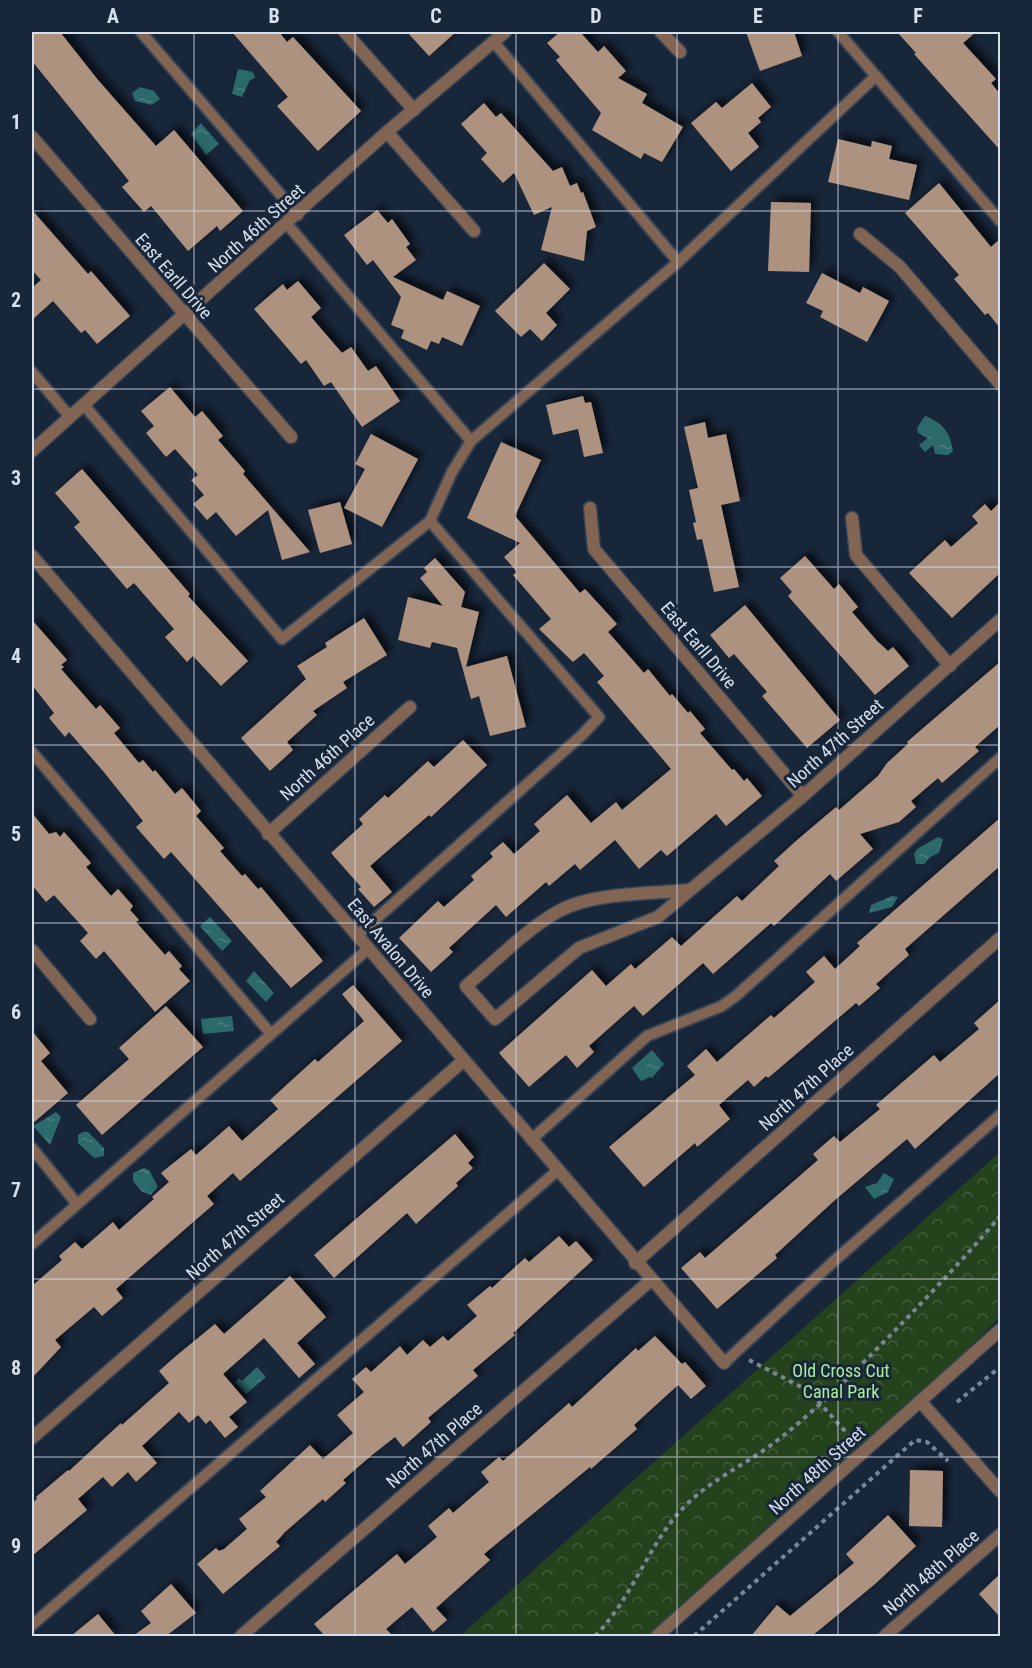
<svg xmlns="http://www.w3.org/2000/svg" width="1032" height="1668" font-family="'Roboto Condensed',sans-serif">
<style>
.forest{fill:url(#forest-crowns)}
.water{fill:url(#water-ripples)}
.building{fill:#ad927f;filter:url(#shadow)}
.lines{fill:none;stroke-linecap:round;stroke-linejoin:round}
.service-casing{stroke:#364457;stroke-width:14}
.minor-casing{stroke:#364457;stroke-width:15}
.tertiary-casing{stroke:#364457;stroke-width:15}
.path{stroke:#7a8696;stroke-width:4;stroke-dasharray:4.5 4.5;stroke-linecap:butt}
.service{stroke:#826452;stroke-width:10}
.minor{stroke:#826452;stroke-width:12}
.tertiary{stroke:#826452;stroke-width:12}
.grid{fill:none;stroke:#d6e0ed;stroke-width:1.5;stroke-opacity:0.55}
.labels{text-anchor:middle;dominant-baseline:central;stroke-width:6;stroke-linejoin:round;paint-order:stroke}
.street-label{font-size:18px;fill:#d6e0ed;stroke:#18263a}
.park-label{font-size:18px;fill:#aaee97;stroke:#18263a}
.neatline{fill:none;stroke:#d6e0ed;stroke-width:2}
.grid-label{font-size:20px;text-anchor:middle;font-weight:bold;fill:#d6e0ed}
</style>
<defs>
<pattern id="forest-crowns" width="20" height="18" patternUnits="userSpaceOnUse" patternTransform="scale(1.5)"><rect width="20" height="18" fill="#24421c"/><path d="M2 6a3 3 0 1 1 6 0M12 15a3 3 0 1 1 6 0" fill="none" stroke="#435d3d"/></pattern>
<pattern id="water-ripples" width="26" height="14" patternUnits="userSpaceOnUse" patternTransform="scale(1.5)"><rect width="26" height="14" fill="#2c696b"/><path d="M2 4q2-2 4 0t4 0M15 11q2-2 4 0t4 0" fill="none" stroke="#4a7e80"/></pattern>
<filter id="shadow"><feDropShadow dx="5.5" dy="-5.5" stdDeviation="3" flood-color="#0009"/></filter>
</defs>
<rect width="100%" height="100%" fill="#18263a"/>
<polygon class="forest" points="1000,1152 1000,1317 919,1398 651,1636 460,1636"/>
<g class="water">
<polygon points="238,69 253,72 255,78 250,80 242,97 232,94"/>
<polygon points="140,87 154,91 160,99 152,105 135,101 132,93"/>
<polygon points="201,123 219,144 206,155 191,134"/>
<path d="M925 416C943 423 950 432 953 451L948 455 935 454 933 445 925 452 919 445 928 438 918 433 917 428Z"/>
<polygon points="938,837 943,839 939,853 930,857 924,864 916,864 914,854 917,849"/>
<polygon points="892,896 898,897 892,907 869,913 871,905"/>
<polygon points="210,917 232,941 222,951 200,926"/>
<polygon points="254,971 274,993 266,1002 246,981"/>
<polygon points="232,1016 234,1031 203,1034 201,1019"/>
<polygon points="652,1050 664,1064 652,1078 650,1077 641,1081 632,1068"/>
<polygon points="56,1112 61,1117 50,1145 33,1126"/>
<polygon points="83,1132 88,1132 104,1148 104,1156 94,1158 78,1143 78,1135"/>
<polygon points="144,1168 149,1170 158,1187 151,1195 141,1191 133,1181 133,1173"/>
<polygon points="884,1173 894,1179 888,1192 874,1199 865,1187 877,1183"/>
<polygon points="257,1367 266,1377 246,1394 235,1382 239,1378 242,1381"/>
</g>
<g class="building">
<polygon points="32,32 60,32 98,80 156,146 174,130 243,211 220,231 217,226 188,251 151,206 144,212 122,187 129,181 32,61"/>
<polygon points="232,32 279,32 287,42 293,37 361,111 318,151 277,106 288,97"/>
<polygon points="407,32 456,32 429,56"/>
<polygon points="560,32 580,32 598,52 604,46 626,71 618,78 647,94 642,103 683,127 662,162 644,153 641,159 592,130 601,113 556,60 560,57 547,43"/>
<polygon points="746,32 794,32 802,56 760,71"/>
<polygon points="897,32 976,32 963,43 996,79 991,83 1000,94 1000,150 914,54 916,53"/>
<polygon points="752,83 771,107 758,118 761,122 748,133 759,147 731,171 691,123 716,102 722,108"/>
<polygon points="484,103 496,117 501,113 553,171 562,167 570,186 577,183 581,193 583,192 596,227 587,231 584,261 541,250 552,207 534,215 514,173 503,183 481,159 487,153 461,124"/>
<polygon points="838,139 871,147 872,141 892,146 889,159 917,165 909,200 828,182"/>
<polygon points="939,183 991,247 1000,239 1000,328 988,313 985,315 954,279 959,275 905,213"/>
<polygon points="771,202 811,203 809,272 768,271"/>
<polygon points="32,210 88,274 91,271 130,316 97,344 85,330 81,333 53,301 32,320 32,288 41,280 32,270"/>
<polygon points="377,210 388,223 392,219 410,244 406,247 416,260 393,277 443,300 447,291 480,306 462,346 442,337 439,344 431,341 427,350 401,338 404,330 391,325 401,297 373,260 367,265 344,235"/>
<polygon points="544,263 570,289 546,313 557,325 542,341 530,329 521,337 495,311"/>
<polygon points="822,273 860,293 863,287 889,301 867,342 820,317 823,311 806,303"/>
<polygon points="298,281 321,308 311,317 342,353 351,347 368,371 376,366 400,401 362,427 331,382 324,386 306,360 301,364 254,309 283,284 287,290"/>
<polygon points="170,387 195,417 202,411 223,436 218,440 245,471 243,474 310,552 282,560 268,510 236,536 216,512 207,520 193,504 204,495 191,480 198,475 175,449 166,457 146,433 154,426 141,411"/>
<polygon points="583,396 585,403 591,402 603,453 584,457 578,429 553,435 546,405"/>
<polygon points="705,422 708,438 726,434 740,501 721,505 739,587 714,592 702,539 697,540 693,523 696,522 689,490 698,488 684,427"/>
<polygon points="371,434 418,459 382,527 344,508 365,469 355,464"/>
<polygon points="501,442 541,460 515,516 580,593 585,589 617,624 608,632 644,673 648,669 670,696 672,694 688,713 690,711 705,729 700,733 732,770 734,769 744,781 747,778 762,796 726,826 716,814 667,856 661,850 639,869 615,840 580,870 575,864 549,886 546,882 506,917 496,905 449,948 453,952 431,972 399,938 438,901 444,907 474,880 471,876 493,857 490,853 503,842 514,854 540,831 534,824 567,795 591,823 616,802 622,810 671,769 597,682 604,676 584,653 573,662 539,629 551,619 513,575 517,572 504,557 520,543 467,518"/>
<polygon points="82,469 190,594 188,596 248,661 221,686 193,656 187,662 165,637 174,629 134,583 127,589 74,527 80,522 55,493"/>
<polygon points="340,502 352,544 320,553 308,510"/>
<polygon points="1000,502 1000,573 952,618 909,573 945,540 951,547 978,523 972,516 985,504 991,511"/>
<polygon points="805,556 834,589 839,584 858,607 852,612 877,641 888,651 893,647 909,666 875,695 788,596 792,592 780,578"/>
<polygon points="435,558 465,592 461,607 479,612 466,667 507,656 526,727 490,736 479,696 471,699 457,648 432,642 430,648 398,640 408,597 443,606 420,578 427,572 424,568"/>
<polygon points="745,605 840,720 807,748 762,696 767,692 734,654 729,658 710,635"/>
<polygon points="364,618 387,655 343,682 347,688 313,711 317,715 287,742 293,750 270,771 241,738 306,679 297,666 327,647 325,643"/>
<polygon points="32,620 67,660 61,665 64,667 61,669 96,709 100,705 120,728 114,733 139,763 143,760 153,772 155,770 175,794 182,788 201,811 196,816 224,848 220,851 242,876 245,874 258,889 261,887 323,961 291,988 171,852 164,859 136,827 143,821 103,771 69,732 65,737 49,718 54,713 32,685"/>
<polygon points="1000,662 1000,725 975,747 979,751 942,783 938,778 911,801 916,807 899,822 860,834 873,849 836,881 830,874 774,926 771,923 713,974 703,963 643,1016 634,1006 589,1046 594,1052 577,1068 566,1055 529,1087 499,1053 592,970 606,986 631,964 635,969 672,937 681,946 737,896 742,901 779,866 774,861 796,841 836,807 839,810 878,776 887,763 908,744 907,742"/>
<polygon points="463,740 487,765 431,817 429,815 370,866 392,892 374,907 358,889 361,887 331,853 363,824 359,819 385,795 388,798 428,761 434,767"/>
<polygon points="32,813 49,834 56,832 60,837 64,832 91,863 86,867 111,896 118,889 133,906 130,910 139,920 136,922 165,955 169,951 182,966 179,969 190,981 155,1012 104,951 96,959 80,941 88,933 54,895 46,902 32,885"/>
<polygon points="1000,818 1000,866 905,949 909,955 876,984 880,988 859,1006 856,1003 768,1078 766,1076 754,1087 748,1080 719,1105 730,1119 697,1147 695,1143 644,1187 609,1147 695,1075 687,1066 706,1049 717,1062 771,1015 774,1018 815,982 806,972 824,956 835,969 860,946 857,943"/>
<polygon points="353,985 402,1041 240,1181 233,1173 207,1196 214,1204 116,1289 123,1298 102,1316 94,1307 55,1340 61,1347 32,1378 32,1286 62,1260 59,1256 75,1242 82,1249 113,1222 119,1230 154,1199 152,1197 169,1182 161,1173 191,1149 196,1155 229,1126 242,1141 278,1109 270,1100 315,1059 318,1062 364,1021 342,994"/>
<polygon points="1000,1000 1000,1073 915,1149 907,1139 835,1200 775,1255 777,1258 717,1309 681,1268 700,1252 705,1258 818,1160 813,1154 834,1136 840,1142 880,1109 876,1105 934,1055 940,1062 979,1029 974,1023"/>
<polygon points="166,1006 203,1047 102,1135 76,1105 129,1059 119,1048"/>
<polygon points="32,1031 50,1053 41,1061 68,1093 32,1124"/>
<polygon points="455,1134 474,1157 468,1163 473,1168 456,1183 458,1186 416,1224 407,1213 334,1278 314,1255"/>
<polygon points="559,1236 569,1247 576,1241 593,1260 513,1333 515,1335 473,1370 478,1376 428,1418 431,1422 403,1447 395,1437 372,1455 343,1480 346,1483 325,1502 323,1499 285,1532 276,1542 280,1546 223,1594 197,1564 216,1548 219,1551 224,1549 247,1529 239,1519 266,1497 260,1491 310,1445 323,1459 353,1433 337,1415 364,1392 352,1379 366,1367 371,1372 400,1346 407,1355 423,1340 430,1347 443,1336 448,1341 477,1316 467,1305 490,1286 492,1288 525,1258 529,1262"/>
<polygon points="290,1276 326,1317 297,1343 315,1364 299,1378 264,1338 223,1374 247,1402 229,1417 238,1427 225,1438 210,1420 206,1424 198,1415 189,1423 179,1412 142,1446 157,1463 136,1482 128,1472 112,1487 103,1477 78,1499 87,1510 32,1556 32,1503 37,1499 36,1497 68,1470 69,1471 121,1423 122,1425 169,1383 159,1371 176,1356 215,1324 224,1334"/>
<polygon points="655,1336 682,1364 685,1362 706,1386 691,1399 678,1385 634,1425 637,1429 591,1469 590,1467 484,1554 490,1560 436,1608 447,1620 433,1632 412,1607 386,1629 393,1636 325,1636 314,1624 397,1554 405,1564 437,1537 428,1526 449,1508 453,1513 489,1482 481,1472 499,1457 503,1461 569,1403 572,1407 636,1348 638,1351"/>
<polygon points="910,1470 943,1471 942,1527 909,1526"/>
<polygon points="888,1515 916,1546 875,1584 812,1636 751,1636 777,1605 790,1616 854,1563 846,1554"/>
<polygon points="1000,1574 1000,1617 979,1594"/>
<polygon points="171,1584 196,1613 166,1636 133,1636 151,1623 141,1611"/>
<polygon points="98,1614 116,1636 71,1636"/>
</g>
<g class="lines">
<g class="service-casing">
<g id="service">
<polyline points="141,32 298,215"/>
<polyline points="493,41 678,262"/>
<polyline points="876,76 1000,221"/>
<polyline points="287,224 471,441"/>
<polyline points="32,372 70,417"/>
<polyline points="84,405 282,639 430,521 452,472 471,441 678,262 876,76 838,32"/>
<polyline points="32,752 271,1034"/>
<polyline points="357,936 582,735 599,717 430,521"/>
<polyline points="531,1140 647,1036 722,1006 737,995 1000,758"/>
<polyline points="32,1148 77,1204"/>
<polyline points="32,1244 368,949"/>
<polyline points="724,1363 834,1261 1000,1115"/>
<polyline points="32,1625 557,1171"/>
</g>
</g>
<g class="minor-casing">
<g id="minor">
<polyline points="345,32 414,110"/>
<polyline points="661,32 680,52"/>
<polyline points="387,132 474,231"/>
<polyline points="32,137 291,437"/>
<polyline points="860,234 900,267 1000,384"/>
<polyline points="590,508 594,549 803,796"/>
<polyline points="852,518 856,555 950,666"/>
<polyline points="32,556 724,1363"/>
<polyline points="268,834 410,707"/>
<path d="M690 890C652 894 593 892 559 911 525 930 496 961 466 986L495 1019 579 948 658 917 803 796 1000 620"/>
<polyline points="32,950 90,1019"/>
<polyline points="635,1263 1000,938"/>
<polyline points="32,1438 463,1061"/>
<polyline points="241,1636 651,1280"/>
<polyline points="885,1636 1000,1535"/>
</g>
</g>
<g class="tertiary-casing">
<g id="tertiary">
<polyline points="32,451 387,132 505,32"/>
<polyline points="920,1401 1000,1491"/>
<polyline points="657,1636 1000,1330"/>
</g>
</g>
<g class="path">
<polyline points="749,1360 809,1391 853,1440"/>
<polyline points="957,1402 1000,1367"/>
<path d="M595 1636C633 1598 648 1543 686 1505 713 1478 749 1463 779 1439 826 1402 869 1357 911 1314 941 1282 972 1250 1000 1216"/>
<polyline points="694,1636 915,1440 927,1442 948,1461"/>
</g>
<use href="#service" class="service"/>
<use href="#minor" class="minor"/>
<use href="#tertiary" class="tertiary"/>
</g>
<path class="grid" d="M194 32V1636M355 32V1636M516 32V1636M677 32V1636M838 32V1636M32 211H1000M32 389H1000M32 567H1000M32 745H1000M32 923H1000M32 1101H1000M32 1279H1000M32 1457H1000"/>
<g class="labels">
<g class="street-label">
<text transform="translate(256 228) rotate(-42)">North 46th Street</text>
<text transform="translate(174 276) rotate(49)">East Earll Drive</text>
<text transform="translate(699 645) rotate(50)">East Earll Drive</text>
<text transform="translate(835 743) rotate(-42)">North 47th Street</text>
<text transform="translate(327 757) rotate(-42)">North 46th Place</text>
<text transform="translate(391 948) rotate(50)">East Avalon Drive</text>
<text transform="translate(806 1087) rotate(-42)">North 47th Place</text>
<text transform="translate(235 1236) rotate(-41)">North 47th Street</text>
<text transform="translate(434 1445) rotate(-41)">North 47th Place</text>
<text transform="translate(817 1470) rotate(-42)">North 48th Street</text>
<text transform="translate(931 1572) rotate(-41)">North 48th Place</text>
</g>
<g class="park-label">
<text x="841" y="1370">Old Cross Cut<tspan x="841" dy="21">Canal Park</tspan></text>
</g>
</g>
<rect width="1032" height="1668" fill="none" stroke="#18263a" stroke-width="66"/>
<rect x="33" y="33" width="966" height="1602" class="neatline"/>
<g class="grid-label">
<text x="113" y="23">A</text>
<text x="274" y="23">B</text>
<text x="436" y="23">C</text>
<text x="596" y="23">D</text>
<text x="758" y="23">E</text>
<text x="918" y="23">F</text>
<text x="16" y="129">1</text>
<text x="16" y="307">2</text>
<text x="16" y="485">3</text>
<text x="16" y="663">4</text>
<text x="16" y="841">5</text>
<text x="16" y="1019">6</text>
<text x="16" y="1197">7</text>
<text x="16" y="1375">8</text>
<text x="16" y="1553">9</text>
</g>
</svg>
